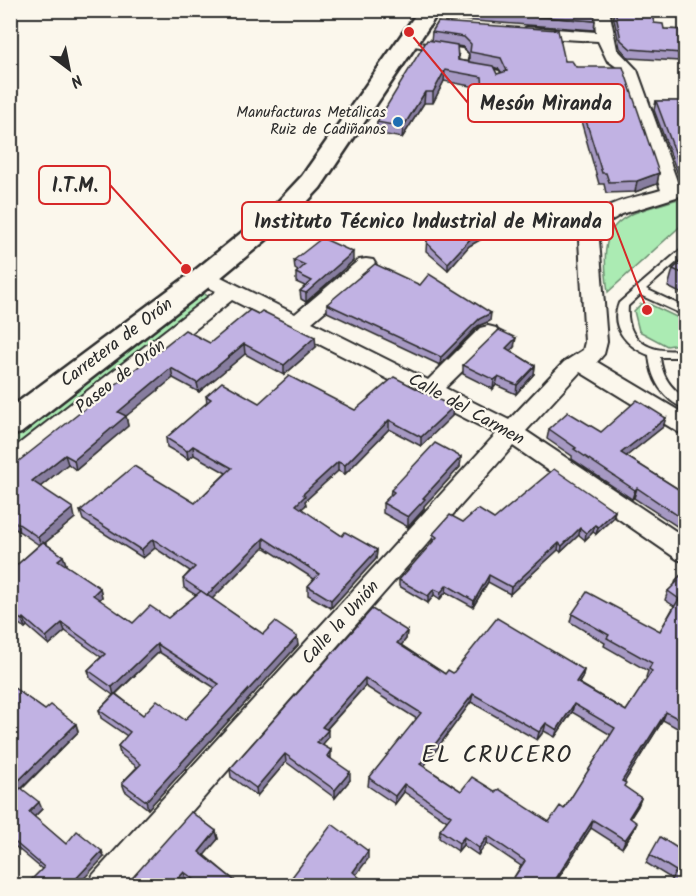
<svg xmlns="http://www.w3.org/2000/svg" width="696" height="896" font-family="Kalam,sans-serif">
<style>
.green{fill:#abebb3;stroke:#6b8b6f;stroke-width:1.5}
.lines{fill:none;stroke-linecap:round;stroke-linejoin:round}
.lane-casing{stroke:#2b2b2b;stroke-width:4}
.street-casing{stroke:#2b2b2b;stroke-width:4}
.secondary-casing{stroke:#2b2b2b;stroke-width:5}
.lane{fill:#fbf7ec;fill-rule:evenodd}
.street{fill:#fbf7ec;fill-rule:evenodd}
.secondary{fill:#fbf7ec;fill-rule:evenodd}
.wall{fill:#a699c3;stroke:#2b2b2b;stroke-width:1.5;fill-rule:evenodd}
.shaded-wall{fill:#877d9f;stroke:#2b2b2b;stroke-width:1.5}
.building{fill:#c1b2e3;stroke:#2b2b2b;stroke-width:1.5;fill-rule:evenodd}
.poi-dot{fill:#1f6fb2;stroke:#fbf7ec;stroke-width:2}
.labels{text-anchor:middle;dominant-baseline:central;stroke-width:4.5;stroke-linejoin:round;paint-order:stroke}
.far-poi-label{font-size:15px;fill:#2b2b2b;stroke:#fbf7ec;text-anchor:end}
.street-label{font-size:18px;fill:#2b2b2b;stroke:#fbf7ec}
.near-neighbourhood-label{font-size:24px;letter-spacing:1.5px;fill:#2b2b2b;stroke:#fbf7ec}
.leader{fill:none;stroke:#d62828;stroke-width:2}
.callout-dot{fill:#d62828;stroke:#fbf7ec;stroke-width:2}
.callout{fill:#fbf7ec;stroke:#d62828;stroke-width:2}
.callout-label{font-size:20px;text-anchor:middle;font-weight:bold;fill:#2b2b2b}
</style>
<rect width="100%" height="100%" fill="#fbf7ec"/>
<filter id="ink" filterUnits="userSpaceOnUse"><feTurbulence type="fractalNoise" baseFrequency=".0167" numOctaves="2"/><feDisplacementMap in="SourceGraphic" scale="12" xChannelSelector="R" yChannelSelector="G"/><feConvolveMatrix kernelMatrix="1 2 1 2 8 2 1 2 1" color-interpolation-filters="sRGB"/></filter>
<g filter="url(#ink)">
<g class="green">
<path d="M685 197V222L608 292C597 215 619 217 685 197Z"/>
<polygon points="204,293 209,298 11,452 11,441"/>
<polygon points="641,304 649,304 685,321 685,343 667,346 639,331 634,311"/>
</g>
<g class="lines">
<g class="lane-casing">
<g id="lane">
<polygon points="405,41 462,49 468,54 466,64 499,71 504,81 497,83 493,75 458,68 460,55 457,53 408,45 405,45"/>
<path d="M686 245V254L646 289 686 308V316L640 295 628 306C625 343 653 355 686 349V357H660C662 377 670 387 686 399V409C662 400 651 378 649 355 627 347 609 327 619 303Z"/>
</g>
</g>
<g class="street-casing">
<path id="street" d="M609 10 617 49 637 70 678 184 686 182V194L622 214 607 223 599 240 607 342 604 354 597 362 686 415V434L678 432 580 372 526 431 686 538V562L677 559 513 446 126 886H88L93 875 496 434 232 300 19 470 10 473V451L216 291 197 282 194 277 197 272 204 270 211 272 295 314 359 260 366 259 373 260 376 265 373 270 312 322 428 380 480 328 488 326 496 328 499 333 496 338 445 388 509 420 564 362 583 350 585 342 579 240C594 201 624 201 661 190L621 70 607 60 598 41 527 37 519 32 527 27 596 32 594 11Z"/>
</g>
<g class="secondary-casing">
<polygon id="secondary" points="419,10 440,10 320,188 290,220 214,283 21,433 10,436 10,408 194,271 272,208 302,176"/>
</g>
<use href="#lane" class="lane"/>
<use href="#street" class="street"/>
<use href="#secondary" class="secondary"/>
</g>
<g class="wall">
<polygon points="449,10 595,21 594,30 449,19"/>
<polygon points="612,10 651,10 654,23 664,29 686,30 686,175 679,177 654,110 656,101 685,101 679,61 629,58 620,48"/>
<path d="M438 22 565 61 576 67 659 173 657 184 635 192 606 193 604 184H599L579 114 520 115 519 110H497L494 100H482L481 88 444 81 433 103H424L402 138 376 133 377 122 431 41 432 32ZM457 46 463 47 469 54V62L458 60ZM493 67 499 69 502 73 497 74Z"/>
<polygon points="429,208 452,210 476,218 488,229 487,236 469,246 448,270 426,251"/>
<polygon points="686,258 686,296 668,287 673,269"/>
<polygon points="294,260 353,261 306,302 301,299 300,291 305,286 296,282 296,273 298,271 295,269"/>
<polygon points="327,304 490,321 478,326 440,365 327,312"/>
<path d="M210 343 316 347 284 375 245 354 199 392 173 378 126 416 128 426 76 470 68 464 40 487 75 518 45 543 63 556 66 564 65 565 100 588 102 597 99 600 133 623 168 618 196 595 184 588 183 579 190 571 155 548 143 558 83 520 80 511 195 503 226 473 194 455 188 459 167 447 166 438 207 403 206 396 259 403 355 410 453 407 452 416 421 446 389 429 345 474 338 471 305 501 306 505 301 509 342 536 377 550 376 559 331 608 308 595V586L314 579 264 547 212 599 263 634 298 645 148 809 125 791 122 783 137 767 120 754 118 746 127 736 101 718 99 710 113 695 90 678 88 670 101 657 65 631 49 645 27 626 25 628 10 618V571L39 545 10 525V468ZM159 652 215 688 185 720 143 715 116 694Z"/>
<polygon points="514,347 511,351 535,366 534,374 516,394 496,385 493,389 463,374 463,365"/>
<polygon points="663,427 626,456 686,494 686,530 684,531 634,498 632,499 572,459 572,456 547,439 549,429 601,432"/>
<polygon points="461,457 460,467 424,506 424,509 408,527 383,513 383,503 390,496 391,490"/>
<polygon points="615,511 613,518 596,534 593,532 585,540 579,535 561,552 558,550 510,594 488,582 473,607 446,592 440,599 434,595 428,603 399,586 399,580 433,542 432,541 433,534 463,522"/>
<path d="M686 570V733L663 720 624 782V787L641 798 638 806 630 818 634 830 622 848 591 828 554 885H510L511 882 521 866 487 843 478 855 463 845 458 851 439 838 440 830 447 821 404 792 395 804 368 786 369 778 417 719 365 686 326 730 328 738 322 745 331 759 350 780 335 798 286 762 257 796 231 777 230 769 407 631 406 639 401 645 445 674 584 670 582 678 579 683 626 711 648 678 646 677 648 671 604 646 605 643 570 622 572 614 660 631 674 606 665 600 668 591 674 586 676 580ZM471 702 537 740 544 731 555 737 572 712 611 735 564 809 549 822 496 792 461 791 424 766Z"/>
<polygon points="10,685 45,710 76,724 78,732 22,789 42,809 34,817 66,844 104,857 42,869 10,842"/>
<polygon points="191,812 216,831 218,839 204,855 240,885 195,885 186,879 180,885"/>
<polygon points="685,853 672,879 646,863 650,855"/>
</g>
<g class="shaded-wall">
<polygon points="445,70 444,81 433,103 433,92"/>
<polygon points="425,92 424,103 402,138 403,127"/>
<polygon points="686,167 686,175 679,177 681,168"/>
<polygon points="659,173 657,184 635,192 637,181"/>
<polygon points="488,229 487,236 469,246 448,270 448,263 470,239"/>
<polygon points="353,252 353,261 306,302 306,293"/>
<polygon points="491,313 490,321 478,326 440,365 441,357 479,319"/>
<polygon points="315,337 316,347 284,375 284,365"/>
<polygon points="516,338 514,347 505,356 506,348"/>
<polygon points="244,344 245,354 199,392 197,383"/>
<polygon points="535,366 534,374 516,394 517,385"/>
<polygon points="171,368 173,378 120,421 118,412"/>
<polygon points="498,377 496,385 493,389 494,380"/>
<polygon points="453,407 452,416 421,446 421,437"/>
<polygon points="126,416 128,426 76,470 74,460"/>
<polygon points="666,418 663,427 619,462 621,453"/>
<polygon points="389,420 389,429 345,474 345,465"/>
<polygon points="193,446 194,455 188,459 187,451"/>
<polygon points="65,455 68,464 35,491 32,481"/>
<polygon points="461,457 460,467 424,506 424,509 408,527 408,517 423,498"/>
<polygon points="338,462 338,471 305,501 306,505 296,514 296,505 303,494"/>
<polygon points="637,488 634,498 632,499 635,490"/>
<polygon points="73,508 75,518 41,546 38,537"/>
<polygon points="615,511 613,518 596,534 598,527"/>
<polygon points="595,525 593,532 585,540 586,533"/>
<polygon points="580,528 579,535 561,552 562,546"/>
<polygon points="264,538 264,547 208,603 207,595"/>
<polygon points="153,539 155,548 143,558 141,550"/>
<polygon points="559,543 558,550 510,594 511,587"/>
<polygon points="377,550 376,559 331,608 331,600"/>
<polygon points="63,556 66,564 60,569 58,560"/>
<polygon points="489,575 488,582 473,607 474,601"/>
<polygon points="447,585 446,592 440,599 441,592"/>
<polygon points="100,588 102,597 95,604 93,595"/>
<polygon points="434,589 434,595 428,603 428,596"/>
<polygon points="24,618 27,626 25,628 22,620"/>
<polygon points="62,623 65,631 49,645 46,637"/>
<polygon points="407,631 406,639 397,651 397,643"/>
<polygon points="297,637 298,645 148,809 146,801"/>
<polygon points="157,644 159,652 114,695 112,687"/>
<polygon points="584,670 582,678 574,690 576,682"/>
<polygon points="365,678 365,686 322,734 322,727"/>
<polygon points="473,694 471,702 420,772 420,764"/>
<polygon points="574,704 572,712 555,737 557,730"/>
<polygon points="666,712 663,720 620,789 622,781"/>
<polygon points="546,723 544,731 537,740 539,732"/>
<polygon points="76,724 78,732 10,800 10,789"/>
<polygon points="328,730 328,738 318,750 317,742"/>
<polygon points="331,750 331,758 327,756"/>
<polygon points="285,754 286,762 257,796 256,788"/>
<polygon points="350,772 350,780 335,798 335,790"/>
<polygon points="404,784 404,792 395,804 395,796"/>
<polygon points="641,798 638,806 626,825 629,817"/>
<polygon points="39,802 42,809 32,819 29,812"/>
<polygon points="593,820 591,828 554,885 552,885"/>
<polygon points="637,823 634,830 622,848 625,840"/>
<polygon points="216,831 218,839 201,859 199,852"/>
<polygon points="488,836 487,843 478,855 479,848"/>
<polygon points="464,837 463,845 458,851 459,843"/>
<polygon points="102,851 104,857 78,885 70,885"/>
<polygon points="368,851 368,859 353,879 353,872"/>
<polygon points="184,872 186,879 180,885 172,885"/>
</g>
<g class="building">
<polygon points="454,10 594,10 595,21"/>
<polygon points="615,10 651,10 654,23 663,24 664,29 686,30 686,84 681,53 631,49 621,40"/>
<polygon points="438,22 558,30 565,61 572,61 576,67 623,67 659,173 637,181 609,182 606,173 602,173 581,104 521,104 521,99 498,99 495,89 483,89 482,77 445,70 433,92 425,92 403,127 377,122 427,40 457,45 458,60 493,66 497,74 507,71 501,58 470,52 471,44 464,37 432,32"/>
<polygon points="656,101 686,101 686,167 681,168"/>
<polygon points="429,208 452,208 452,210 475,210 476,218 488,229 470,239 448,263 427,243"/>
<polygon points="322,238 353,252 306,293 300,291 312,281 296,273 305,265 294,260"/>
<polygon points="686,258 686,275 673,269"/>
<polygon points="375,264 420,285 429,274 491,313 479,319 441,357 327,304"/>
<polygon points="250,310 258,314 262,311 315,337 284,365 244,344 197,383 171,368 118,412 126,416 74,460 65,455 32,481 73,508 38,537 10,518 10,468 185,330 210,343"/>
<polygon points="499,330 516,338 506,348 535,366 517,385 498,377 494,380 463,365"/>
<polygon points="289,376 355,410 394,377 453,407 421,437 389,420 345,465 338,462 303,494 305,496 296,505 342,536 345,532 377,550 331,600 308,586 319,574 264,538 207,595 183,579 195,567 153,539 141,550 80,511 134,466 195,503 232,468 193,446 187,451 166,438 211,399 206,396 222,382 259,403"/>
<polygon points="637,400 666,418 621,453 686,494 686,521 637,488 635,490 574,449 576,448 549,429 568,412 601,432"/>
<polygon points="435,443 461,457 423,498 425,499 408,517 383,503 394,492 391,490"/>
<polygon points="554,469 615,511 598,527 595,525 586,533 580,528 562,546 559,543 511,587 489,575 474,601 447,585 441,592 434,589 428,596 399,580 437,537 433,534 450,515 463,522 478,509 494,519"/>
<polygon points="43,542 63,556 58,560 100,588 93,595 133,623 150,606 168,618 201,591 263,634 275,622 297,637 146,801 122,783 141,764 118,746 130,732 99,710 115,694 143,715 157,700 185,720 219,684 157,644 112,687 88,670 105,654 62,623 46,637 24,618 22,620 10,612 10,571"/>
<path d="M686 570V723L666 712 622 781 626 783 624 786 641 798 629 817 637 823 625 840 593 820 552 885H516L511 882 525 861 488 836 479 848 464 837 459 843 440 830 451 816 404 784 395 796 369 778 421 713 365 678 322 727 328 730 317 742 331 750 327 756 350 772 335 790 285 754 256 788 230 769 372 609 407 631 397 643 445 674 448 670 453 673 497 618 584 670 576 682 626 711 652 671 649 669 652 663 607 638 609 635 572 614 587 592 660 631 679 599 668 591 678 581 676 580ZM473 694 539 732 546 723 557 730 574 704 615 728 564 809 560 806 549 822 499 789 496 792 472 777 461 791 420 764Z"/>
<polygon points="10,685 45,710 51,705 76,724 10,789"/>
<polygon points="21,788 39,802 29,812 66,844 77,831 102,851 70,885 26,885 44,867 10,838 10,798"/>
<polygon points="191,812 216,831 199,852 240,885 202,885 184,872 172,885 126,885"/>
<polygon points="332,824 368,851 353,872 367,884 365,885 286,885"/>
<polygon points="660,837 685,853 686,853 686,885 668,885 676,871 650,855"/>
</g>
</g>
<circle class="poi-dot" cx="398" cy="122" r="6"/>
<g class="labels">
<g class="far-poi-label">
<text x="386" y="113">Manufacturas Metálicas<tspan x="386" dy="17">Ruiz de Cadiñanos</tspan></text>
</g>
<g class="street-label">
<text transform="translate(117 343) rotate(-37)">Carretera de Orón</text>
<text transform="translate(121 377) rotate(-38)">Paseo de Orón</text>
<text transform="translate(466 410) rotate(29)">Calle del Carmen</text>
<text transform="translate(341 623) rotate(-48)">Calle la Unión</text>
</g>
<g class="near-neighbourhood-label">
<text x="497" y="755">EL CRUCERO</text>
</g>
</g>
<path class="leader" d="M409 32L468 103M186 269L110 185M647 310L613 221"/>
<g class="callout-dot">
<circle cx="409" cy="32" r="6"/>
<circle cx="186" cy="269" r="6"/>
<circle cx="647" cy="310" r="6"/>
</g>
<g class="callout">
<rect x="468" y="84" width="156" height="38" rx="6"/>
<rect x="39" y="166" width="71" height="38" rx="6"/>
<rect x="242" y="202" width="371" height="38" rx="6"/>
</g>
<g class="callout-label">
<text x="546" y="110">Mesón Miranda</text>
<text x="75" y="192">I.T.M.</text>
<text x="428" y="228">Instituto Técnico Industrial de Miranda</text>
</g>
<rect width="696" height="896" fill="none" stroke="#fbf7ec" stroke-width="36"/>
<rect x="18" y="18" width="660" height="860" fill="none" stroke="#2b2b2b" stroke-width="2" filter="url(#ink)"/>
<g transform="translate(69 69) rotate(148)" stroke="#fbf7ec" stroke-width="4.5" paint-order="stroke">
<path d="M0-4.5L10 22L0 15L-10 22Z" fill="#2b2b2b"/>
<text y="-9" font-size="16" font-weight="bold" text-anchor="middle" fill="#2b2b2b">N</text>
</g>
</svg>
